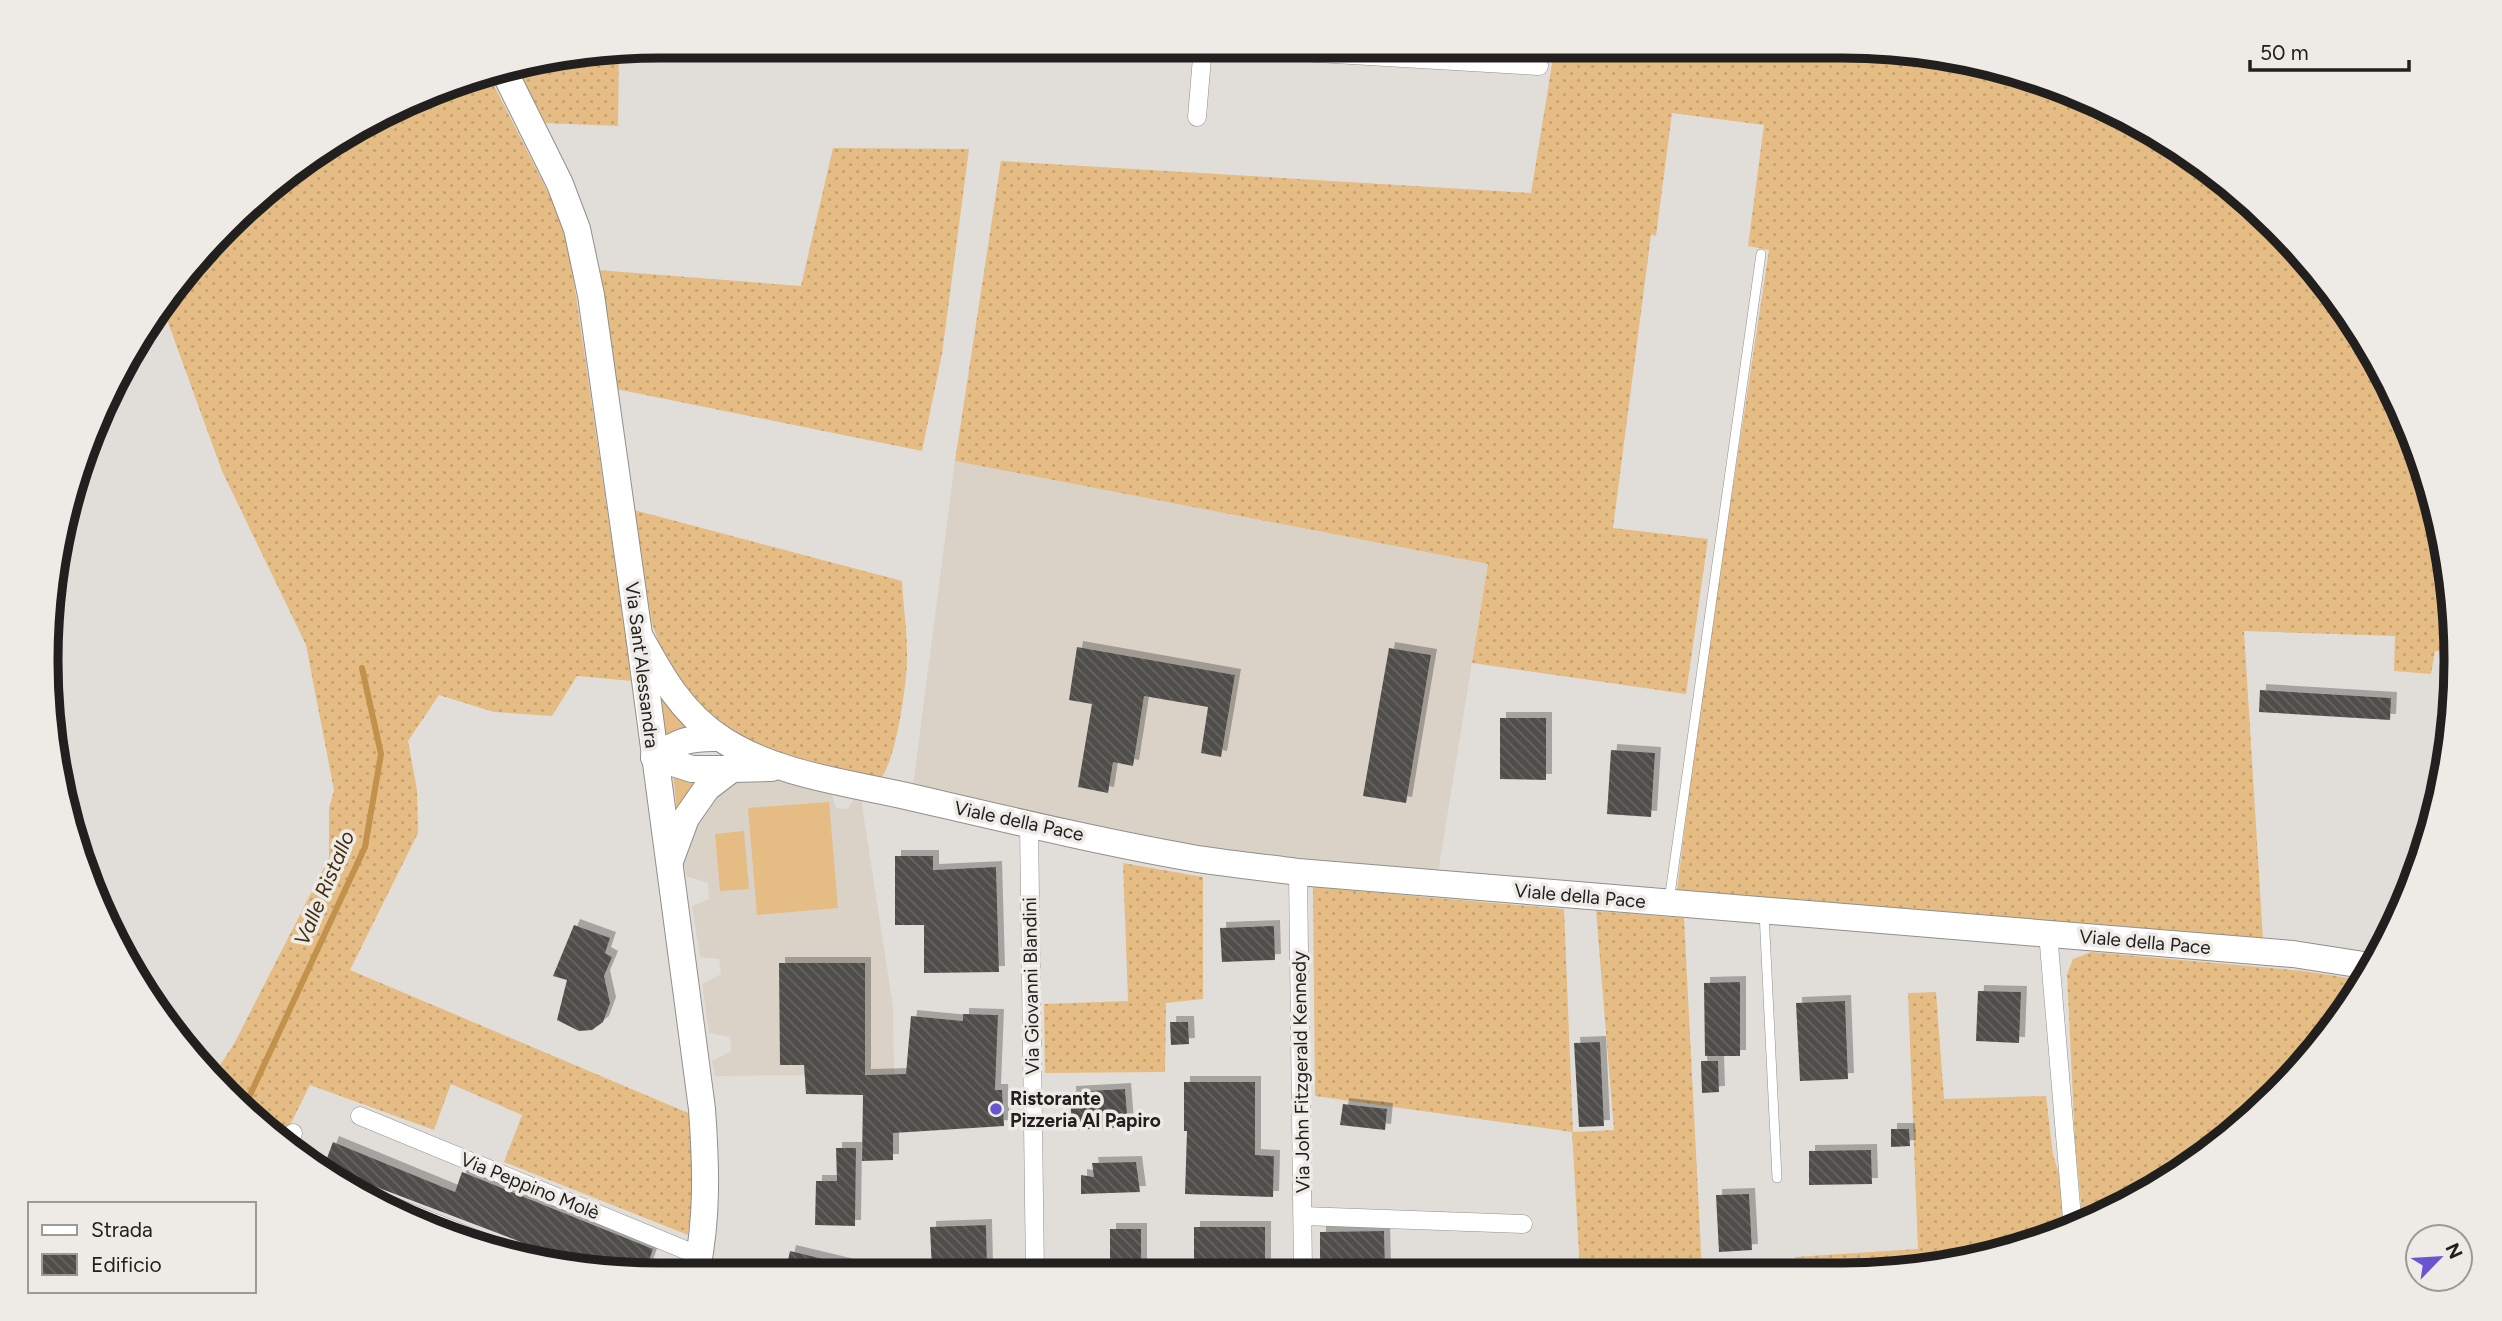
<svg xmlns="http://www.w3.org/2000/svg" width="2502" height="1321" font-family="Figtree,sans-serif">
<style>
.built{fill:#dad2c7}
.grass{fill:url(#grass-dots)}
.garden{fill:#e5bc83}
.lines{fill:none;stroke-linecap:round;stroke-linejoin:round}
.stream{stroke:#c2924c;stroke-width:6}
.building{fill:url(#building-back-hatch);filter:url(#shadow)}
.lane-casing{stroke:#928f8b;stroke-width:10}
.street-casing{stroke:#928f8b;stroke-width:19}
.secondary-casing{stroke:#928f8b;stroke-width:28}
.lane{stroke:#fff;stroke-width:9}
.street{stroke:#fff;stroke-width:18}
.secondary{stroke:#fff;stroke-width:26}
.poi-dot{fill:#6756d0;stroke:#eeebe7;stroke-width:2.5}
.labels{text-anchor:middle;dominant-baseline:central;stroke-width:7;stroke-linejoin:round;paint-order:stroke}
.street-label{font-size:19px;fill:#21201f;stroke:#eeebe7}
.poi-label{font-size:19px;font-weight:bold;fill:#21201f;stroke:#eeebe7;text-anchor:start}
.water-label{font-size:21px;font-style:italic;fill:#422e0f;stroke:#eeebe7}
.rim{fill:none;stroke:#21201f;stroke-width:9}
</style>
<defs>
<pattern id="grass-dots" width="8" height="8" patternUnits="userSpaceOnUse" patternTransform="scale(1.75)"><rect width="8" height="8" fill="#e5bc83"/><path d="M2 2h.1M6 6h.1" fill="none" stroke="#c4a171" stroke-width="1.8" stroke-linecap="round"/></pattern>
<pattern id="building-back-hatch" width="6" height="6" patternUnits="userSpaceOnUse" patternTransform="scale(1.75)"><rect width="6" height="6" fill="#504e4a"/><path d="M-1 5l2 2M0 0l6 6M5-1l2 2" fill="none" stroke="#666461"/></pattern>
<filter id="shadow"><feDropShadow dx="6" dy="-6" stdDeviation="0" flood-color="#0004"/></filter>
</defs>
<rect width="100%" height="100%" fill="#e1deda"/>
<g class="built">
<polygon points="955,461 1488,564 1438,873 1210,850 1166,843 913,786"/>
<polygon points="773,778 831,791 836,808 848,809 855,797 861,798 893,1007 894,1074 715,1076 712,1061 731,1051 730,1037 709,1033 702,984 721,974 719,959 700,957 692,906 709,899 708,883 686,876 684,865 686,845 700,808 728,786 741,780"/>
</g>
<g class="grass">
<polygon points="1555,46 1881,47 2001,67 2114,109 2216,173 2304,255 2374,353 2424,463 2451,581 2454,652 2435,651 2431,674 2394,671 2395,636 2244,631 2263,939 1677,890 1701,697 1769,250 1748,246 1764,125 1672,113 1656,236 1651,235 1613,528 1708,539 1686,694 1472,663 1488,564 955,461 1001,161 1531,193"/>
<polygon points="619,52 618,126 545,123 517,69"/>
<polygon points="488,74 551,198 566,236 574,282 632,681 577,676 552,716 494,712 439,695 408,741 417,790 418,833 350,970 693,1115 696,1163 688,1235 504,1162 522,1115 451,1084 434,1130 310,1085 284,1137 225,1095 212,1077 234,1044 329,858 329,808 334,790 306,645 222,471 162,306 286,173 462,78"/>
<polygon points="833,148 969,149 942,354 922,451 616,389 597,270 801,286"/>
<path d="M634 510 902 581C903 604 907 628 907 652 908 678 897 758 881 778L787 756 745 738 693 702 668 667 652 624Z"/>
<polygon points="1123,863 1203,877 1203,999 1166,1003 1165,1072 1045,1073 1044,1004 1128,1001"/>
<polygon points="1313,887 1564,909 1573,1132 1614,1130 1596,911 1684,918 1702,1271 1580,1271 1572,1132 1315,1096"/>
<polygon points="2091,952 2304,971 2361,980 2304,1066 2216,1149 2083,1225 2075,1142 2067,974 2073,959"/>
<polygon points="1936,992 1944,1099 2046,1096 2053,1155 2060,1177 2063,1232 1922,1270 1796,1271 1795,1257 1918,1249 1908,993"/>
</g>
<g class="garden">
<polygon points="661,691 689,731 671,738 665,732"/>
<polygon points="673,774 705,778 677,811"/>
<polygon points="829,802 838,908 757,915 748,808"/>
<polygon points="744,831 749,889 720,891 715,834"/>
</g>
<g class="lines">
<polyline class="stream" points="244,1108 365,847 381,754 362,668"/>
</g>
<g class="building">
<polygon points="1077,647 1235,675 1221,757 1201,753 1208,707 1144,696 1133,766 1113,762 1108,793 1078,787 1092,704 1069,700"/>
<polygon points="1389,648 1431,655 1406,803 1363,796"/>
<polygon points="2260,690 2391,698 2390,720 2259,712"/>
<polygon points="1500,718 1546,718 1546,780 1500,779"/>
<polygon points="1611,750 1655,753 1651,817 1607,814"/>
<polygon points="895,856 933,856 933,870 996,867 999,972 924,973 924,925 895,925"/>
<polygon points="574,925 610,938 605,953 612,957 604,976 610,1003 603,1022 592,1030 579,1031 557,1020 567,980 553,976"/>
<polygon points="1274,926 1275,960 1222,962 1220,928"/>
<polygon points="779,963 865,963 865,1075 906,1074 911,1016 963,1021 963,1014 998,1015 995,1090 1002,1090 1004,1126 893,1133 893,1160 862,1161 863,1095 806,1094 804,1065 780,1065"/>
<polygon points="1740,982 1740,1056 1705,1056 1704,983"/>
<polygon points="1978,991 2021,992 2019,1043 1976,1041"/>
<polygon points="1845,1001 1848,1079 1800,1081 1796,1003"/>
<polygon points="1170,1022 1188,1022 1189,1044 1171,1045"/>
<polygon points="1600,1042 1604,1126 1579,1127 1574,1043"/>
<polygon points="1701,1061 1718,1061 1719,1092 1702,1093"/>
<polygon points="1184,1082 1255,1082 1255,1155 1274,1156 1273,1197 1185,1194 1187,1131 1184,1131"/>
<polygon points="1125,1089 1128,1127 1072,1130 1070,1092"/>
<polygon points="1343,1104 1387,1109 1385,1130 1340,1125"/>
<polygon points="1891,1129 1909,1129 1910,1146 1891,1147"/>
<polygon points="333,1142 455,1192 462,1172 653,1249 644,1274 621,1274 592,1269 329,1169 324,1166"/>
<polygon points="836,1148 856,1148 855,1226 815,1225 816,1181 837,1181"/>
<polygon points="1871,1150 1872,1184 1809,1185 1809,1151"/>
<polygon points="1136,1162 1140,1192 1081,1194 1081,1175 1094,1177 1092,1163"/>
<polygon points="1749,1194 1752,1250 1719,1252 1716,1195"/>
<polygon points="986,1225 987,1270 932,1271 930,1227"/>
<rect x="1194" y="1227" width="71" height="42"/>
<rect x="1110" y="1229" width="31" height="40"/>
<polygon points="1384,1231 1385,1270 1320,1271 1320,1232"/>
<polygon points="790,1251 857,1267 857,1273 785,1274"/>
</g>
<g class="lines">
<g class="lane-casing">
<g id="lane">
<polyline points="1669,901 1761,254"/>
<polyline points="1764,912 1777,1178"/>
</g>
</g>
<g class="street-casing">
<g id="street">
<polyline points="1199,46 1539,66"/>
<polyline points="1197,117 1203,46"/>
<polyline points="1029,824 1035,1273"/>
<polyline points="1298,872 1303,1272"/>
<polyline points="2048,933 2073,1230"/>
<polyline points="360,1116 700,1256"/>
<polyline points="289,1141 293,1133"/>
<polyline points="365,1195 526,1259"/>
<polyline points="1303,1216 1523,1224"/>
</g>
</g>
<g class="secondary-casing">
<g id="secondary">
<path d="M504 71 560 184 577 229 591 295 639 635 702 1109C706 1165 708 1218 696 1274"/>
<path d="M639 635C661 675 681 712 720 738 774 774 844 782 906 796 1001 818 1096 841 1192 858 1227 864 1263 867 1298 872L2293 954 2370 966"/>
<polyline points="654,757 692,769 732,769"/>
<path d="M654 757C680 741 689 737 720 738"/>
<polyline points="670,861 686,818 707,788 732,769 771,768"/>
</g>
</g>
<use href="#lane" class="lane"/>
<use href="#street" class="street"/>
<use href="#secondary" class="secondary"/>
</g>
<circle class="poi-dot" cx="996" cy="1109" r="7"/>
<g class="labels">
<g class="street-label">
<text transform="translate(642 665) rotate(83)">Via Sant'Alessandra</text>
<text transform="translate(1019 821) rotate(12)">Viale della Pace</text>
<text transform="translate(1580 896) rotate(5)">Viale della Pace</text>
<text transform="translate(2145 942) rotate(5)">Viale della Pace</text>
<text transform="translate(1031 986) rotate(-91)">Via Giovanni Blandini</text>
<text transform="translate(1301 1072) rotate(-91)">Via John Fitzgerald Kennedy</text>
<text transform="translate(530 1186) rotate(22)">Via Peppino Molè</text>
</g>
<g class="poi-label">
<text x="1010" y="1098">Ristorante<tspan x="1010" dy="22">Pizzeria Al Papiro</tspan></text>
</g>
<g class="water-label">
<text transform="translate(324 888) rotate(-67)">Valle Ristallo</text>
</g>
</g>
<path d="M0 0H2502V1321H0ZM660 58H1842A602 602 0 0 1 2444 660V661A602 602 0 0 1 1842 1263H660A602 602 0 0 1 58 661V660A602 602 0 0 1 660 58Z" fill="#eeebe7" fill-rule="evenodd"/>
<path class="rim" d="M660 58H1842A602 602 0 0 1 2444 660V661A602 602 0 0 1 1842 1263H660A602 602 0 0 1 58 661V660A602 602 0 0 1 660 58Z"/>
<rect x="28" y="1202" width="228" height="91" fill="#eeebe7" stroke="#9c9a97" stroke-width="2"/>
<rect x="42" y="1225" width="35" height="10" fill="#ffffff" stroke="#9c9a97" stroke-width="2"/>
<text x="91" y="1237" font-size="21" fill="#21201f">Strada</text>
<rect x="42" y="1254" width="35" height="21" fill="url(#building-back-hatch)" stroke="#9c9a97" stroke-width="2"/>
<text x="91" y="1272" font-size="21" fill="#21201f">Edificio</text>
<g transform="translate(2439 1258) rotate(65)"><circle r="33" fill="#eeebe7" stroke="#9c9a97" stroke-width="2"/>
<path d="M0-5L12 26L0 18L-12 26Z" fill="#6756d0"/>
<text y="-10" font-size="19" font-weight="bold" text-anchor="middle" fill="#21201f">N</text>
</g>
<path d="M2250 60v10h159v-10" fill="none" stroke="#21201f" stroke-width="3.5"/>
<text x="2260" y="60" font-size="21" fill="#21201f" stroke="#eeebe7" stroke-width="5" paint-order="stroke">50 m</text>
</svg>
